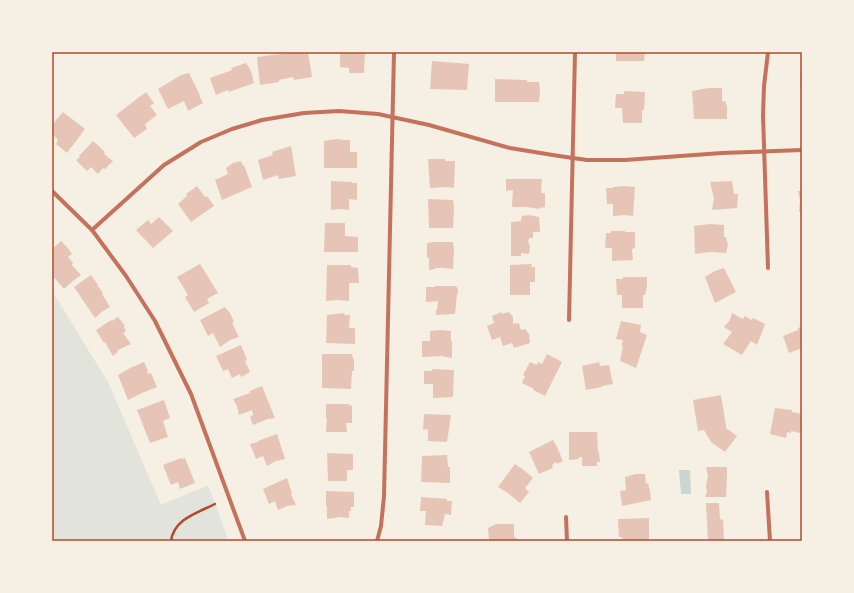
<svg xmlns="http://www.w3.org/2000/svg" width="854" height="593" font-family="Barlow,sans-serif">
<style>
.green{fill:#e2e4dc}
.water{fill:#c9d6d2}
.building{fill:#e6c5b7}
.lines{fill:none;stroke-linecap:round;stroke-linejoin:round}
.path{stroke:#b5482f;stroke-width:2.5}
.minor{stroke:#c5725c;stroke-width:4}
.neatline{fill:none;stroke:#b5482f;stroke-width:1.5}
</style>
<rect width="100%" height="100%" fill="#f6efe4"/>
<polygon class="green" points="52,291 108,382 161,505 208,485 228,539 222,541 52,541"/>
<polygon class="water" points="679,470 690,470 691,494 681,494"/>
<g class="building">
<polygon points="295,52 308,52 312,77 294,80 293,77 279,80 279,82 260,85 257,57"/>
<polygon points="340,52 365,52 364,73 349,73 349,68 340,67"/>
<polygon points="616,52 645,52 644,61 616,61"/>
<polygon points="432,61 469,64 467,90 430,89"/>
<polygon points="246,63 251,71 254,83 229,92 228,90 216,95 210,78 232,70 231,68"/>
<polygon points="189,73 200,95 199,95 203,103 188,111 184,101 168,109 158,89 181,75"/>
<rect x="800" y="73" width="2" height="16"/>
<polygon points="495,79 527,80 527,82 539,82 540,91 539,102 495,102"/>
<polygon points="709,88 722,88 722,101 725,101 727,107 727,119 694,119 692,91"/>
<polygon points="624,91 645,92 644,110 642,110 642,123 623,123 622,108 615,108 616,94 624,94"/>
<polygon points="146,92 154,103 150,106 157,115 145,124 147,129 134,138 116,115"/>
<polygon points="63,112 85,129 67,153 56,144 58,140 55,137 55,136 52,134 52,126 56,120"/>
<polygon points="337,139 344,140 350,140 350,152 357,152 357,168 324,168 324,141"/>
<polygon points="93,141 105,152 104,154 113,161 105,169 103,168 98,174 91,167 87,171 76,160 80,157 79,156"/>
<polygon points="291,146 296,176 279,179 278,175 263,180 258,160 273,155 272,152"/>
<polygon points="428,159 445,159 445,161 455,161 454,188 447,187 430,188"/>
<polygon points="241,161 243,166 244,165 252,187 222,200 215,180 228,174 226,168 233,163"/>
<polygon points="506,179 542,179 541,193 545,193 545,207 540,208 540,209 526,207 512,207 513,190 506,191"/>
<polygon points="331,181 352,182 352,183 357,183 357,200 349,199 349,210 341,209 331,210"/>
<polygon points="732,181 734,194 738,194 737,208 712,210 714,198 710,182"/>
<polygon points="197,186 205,197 207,196 214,206 191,222 178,204 187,196 186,194"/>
<polygon points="624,186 635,187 633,216 624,215 613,216 613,204 607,204 606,188 613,188 613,187"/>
<polygon points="798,191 802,191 802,212 799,212 800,200"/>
<polygon points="428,199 453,200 454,208 453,228 429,228"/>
<polygon points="529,215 539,217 540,232 533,232 533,238 529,238 528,243 529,243 530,247 529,254 521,253 521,256 511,256 511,222 521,221 522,216"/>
<polygon points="159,217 173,231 153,248 136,230 148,220 151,224"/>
<polygon points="325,223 345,223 345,236 358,237 358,252 324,252"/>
<polygon points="710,224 724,225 724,237 726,237 728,245 726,253 710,252 695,254 694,226"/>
<polygon points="611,231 625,231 625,232 635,232 635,248 632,249 633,260 612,261 612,248 605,248 606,233 611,233"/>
<polygon points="61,241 67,247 72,254 68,257 73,263 72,265 81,275 73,281 64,289 52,275 52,249"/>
<polygon points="433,242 453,242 454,249 453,269 444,268 435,268 435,269 429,270 429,258 427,258 427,243"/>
<polygon points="200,264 218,293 207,299 209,303 194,312 185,297 188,295 177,277"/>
<polygon points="532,264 531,267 535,267 535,282 530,282 530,295 510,295 510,265"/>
<polygon points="327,265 351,265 351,267 358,268 359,283 349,283 349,301 338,300 326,301"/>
<polygon points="724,268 736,292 715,303 705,277 715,271"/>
<polygon points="91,275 98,285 97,285 103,293 102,294 110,307 103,311 95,318 74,287"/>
<polygon points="623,277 647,277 647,286 645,295 643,295 643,308 622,308 622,295 617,295 616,279 623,279"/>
<polygon points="435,286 456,286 458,289 458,294 457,294 455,314 436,315 436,310 437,310 438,301 426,302 426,287 435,287"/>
<polygon points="225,307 230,313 234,322 232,323 239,337 230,340 220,347 213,333 208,336 200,320"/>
<polygon points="502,312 502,314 509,312 513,317 513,324 519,323 521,330 525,329 529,334 530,343 514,348 512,343 503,346 500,337 492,340 487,326 494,323 492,316"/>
<polygon points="344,313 345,315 350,315 349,328 355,328 355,344 326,343 327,315"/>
<polygon points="732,313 743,319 745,316 751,320 753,318 765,324 764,327 757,345 751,341 742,355 723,344 732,332 724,327 730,320"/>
<polygon points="118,317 125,326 124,327 126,331 123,333 131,344 120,349 117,351 118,352 113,356 105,342 104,343 96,330 111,320 112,321"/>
<polygon points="621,321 641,325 640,332 647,335 636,368 620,361 623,346 621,346 623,340 616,339"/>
<polygon points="802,325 802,348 789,353 783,336 798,330 798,328 800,328 799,326"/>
<polygon points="441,330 451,331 451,341 452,341 452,358 441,356 422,357 422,341 430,341 430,331"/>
<polygon points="241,345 247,360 245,361 250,372 241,377 240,374 232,378 228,369 223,371 216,356"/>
<polygon points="322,354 352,354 353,359 354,359 354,371 352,371 351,389 322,388"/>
<polygon points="547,354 562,362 545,396 533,390 534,389 522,383 525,376 523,375 530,362 537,365 538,362 542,364"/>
<polygon points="144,362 148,371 147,372 148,374 151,373 157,387 142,393 128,400 118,375 130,368"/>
<polygon points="599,362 600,366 609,365 613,384 602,386 602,387 586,390 582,366"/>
<polygon points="432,369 454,370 453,397 433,398 433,384 424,384 424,371 432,371"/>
<polygon points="262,386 275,418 268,419 253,425 250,417 253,415 252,410 239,415 237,406 233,399 250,393 250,391"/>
<polygon points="721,395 726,426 726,428 737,436 725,452 711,442 704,430 698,431 693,400"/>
<polygon points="164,400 170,418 163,421 168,437 150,443 137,410"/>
<polygon points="326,404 349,404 349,406 352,405 352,423 346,423 347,432 326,432 327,418 326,419"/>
<polygon points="775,408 792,410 792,412 802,414 802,429 800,433 791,431 791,433 787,432 786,438 770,434"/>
<polygon points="424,414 451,415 447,442 428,441 428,429 423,430"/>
<polygon points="569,432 597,432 598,452 599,453 600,462 597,462 597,466 582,466 582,457 579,457 579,459 569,460"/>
<polygon points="277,434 285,459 276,461 267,466 263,456 256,459 250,444 258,442 258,441"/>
<polygon points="553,440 557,447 563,461 557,464 556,462 552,465 553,468 539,474 529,452"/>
<polygon points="327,453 353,454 353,470 347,470 347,481 328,481"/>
<polygon points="447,455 448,467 450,467 450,483 421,482 422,456"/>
<polygon points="181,458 182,459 185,458 195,483 180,489 178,482 171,485 163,465"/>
<polygon points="515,464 525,471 533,478 525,488 529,492 520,503 508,493 498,487"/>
<polygon points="706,467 727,467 727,474 726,497 705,497 707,492 706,486 708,476"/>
<polygon points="636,474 645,474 646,484 648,483 650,491 651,500 622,506 620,491 626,490 625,477"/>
<polygon points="287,478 292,493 291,494 296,505 287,506 278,510 275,501 269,504 263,489"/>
<polygon points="326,491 354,492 354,507 351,507 351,511 349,511 349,518 340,517 327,519 327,506 326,506"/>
<polygon points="421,497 447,499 447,501 452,501 451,515 445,514 442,526 425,525 426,511 420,511"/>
<polygon points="706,503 719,503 720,519 723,520 724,541 708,541"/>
<polygon points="649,518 649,541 625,541 625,539 622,539 622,537 619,537 618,519"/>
<polygon points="496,524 514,524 514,537 516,537 517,541 489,541 488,528"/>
</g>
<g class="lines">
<path class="path" d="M171 541C174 519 197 513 215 504"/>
<g class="minor">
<polyline points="52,191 92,230 126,276 155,321 191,394 245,541"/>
<polyline points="92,230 164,165 201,142 232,129 262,120 304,113 339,111 378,114 429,125 510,148 559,156 587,160 625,160 722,153 802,150"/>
<polyline points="768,268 763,115 764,86 768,52"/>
<polyline points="569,320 575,52"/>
<polyline points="767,492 770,541"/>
<polyline points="566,517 567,541"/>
<polyline points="377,541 381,526 384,496 394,52"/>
</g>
</g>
<rect width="854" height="593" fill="none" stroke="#f6efe4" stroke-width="106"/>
<rect x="53" y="53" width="748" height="487" class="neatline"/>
</svg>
